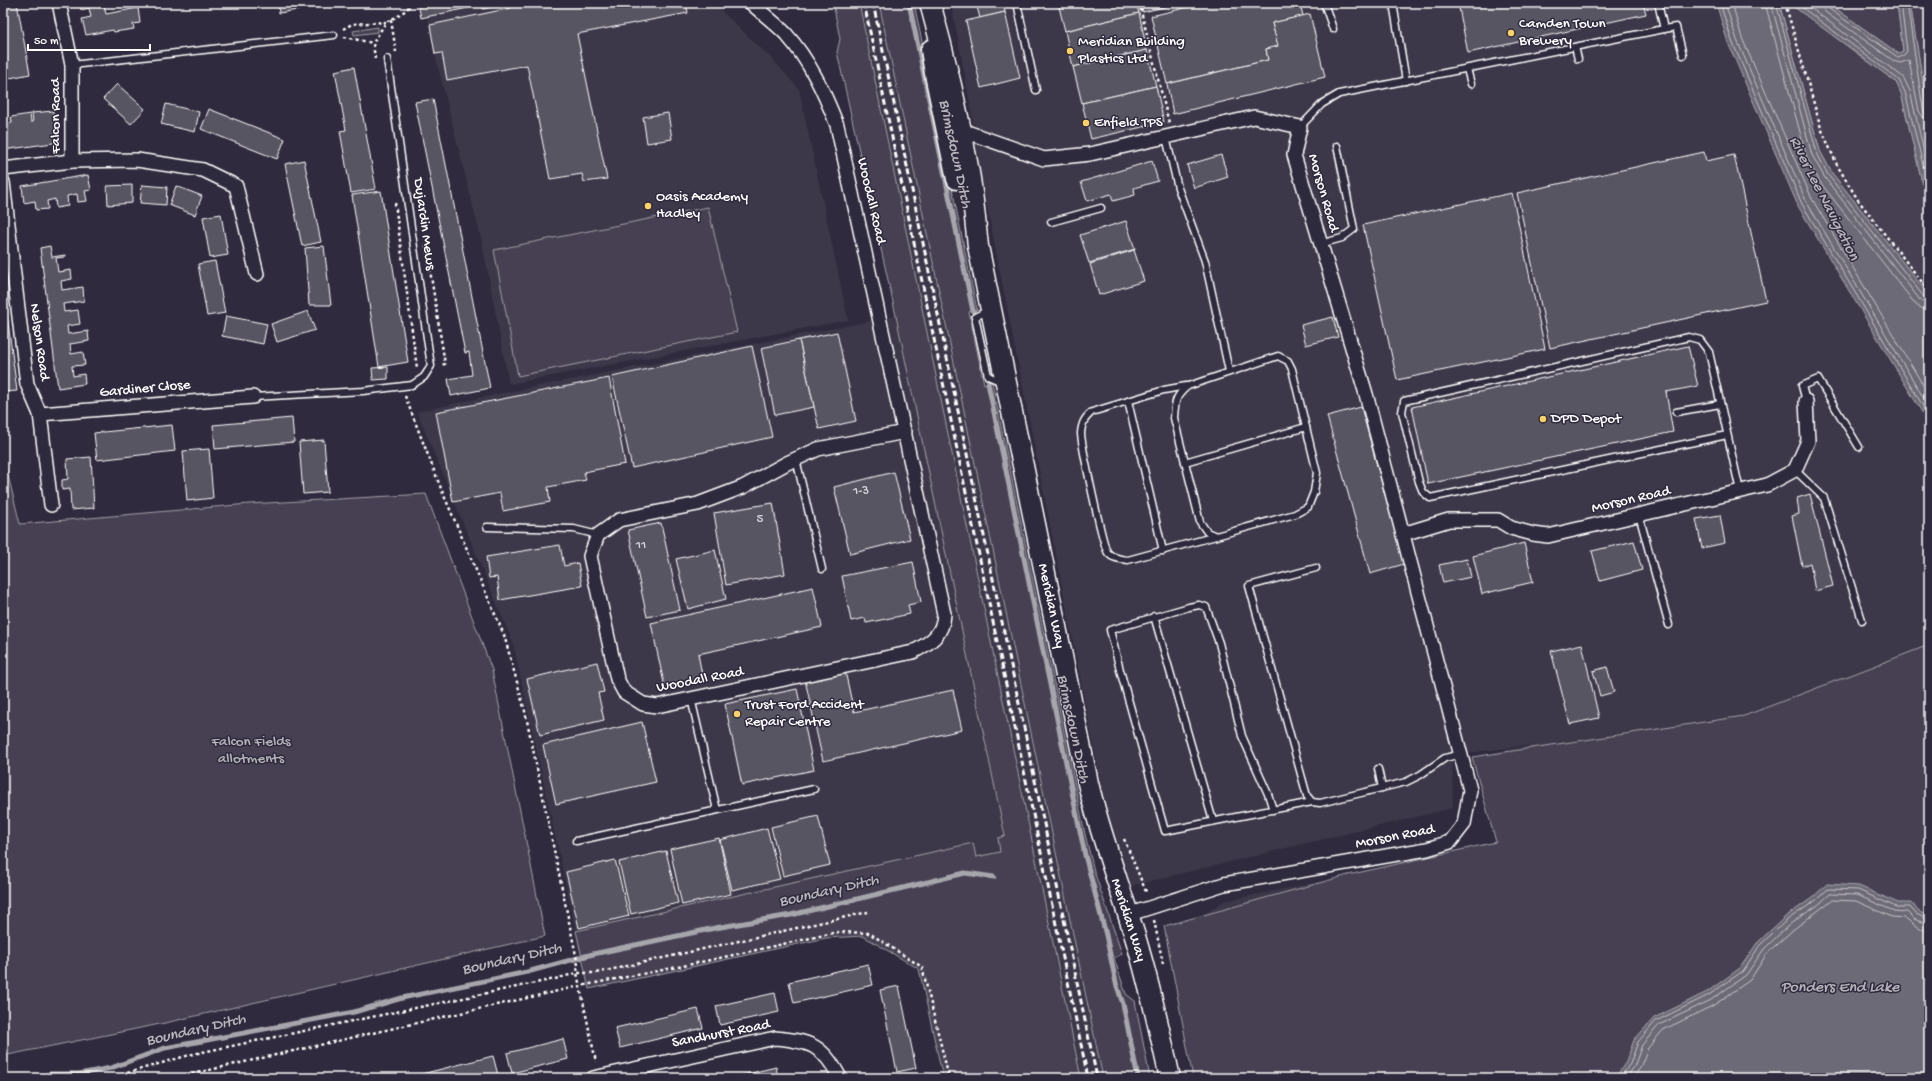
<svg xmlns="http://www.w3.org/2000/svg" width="1932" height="1081" font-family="'Gochi Hand',sans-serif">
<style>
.built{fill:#3c3749}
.green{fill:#464152;stroke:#a2a0a8}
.water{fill:#6d6a77;stroke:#a7a6ad}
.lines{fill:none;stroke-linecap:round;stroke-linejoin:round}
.shore{stroke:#c5c3c9;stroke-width:1}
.stream{stroke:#a7a6ad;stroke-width:5}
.building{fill:#595564;stroke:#fff}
.service-casing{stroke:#fff;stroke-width:9}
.minor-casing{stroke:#fff;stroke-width:16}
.primary-casing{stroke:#fff;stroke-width:23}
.path{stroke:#fff;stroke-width:2.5;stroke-dasharray:3 3;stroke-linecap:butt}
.service{stroke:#2f2a3d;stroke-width:6}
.minor{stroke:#2f2a3d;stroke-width:13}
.primary{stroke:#2f2a3d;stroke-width:20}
.rail{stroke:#fff;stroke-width:3;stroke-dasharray:6 3;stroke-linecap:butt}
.poi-dot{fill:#ffd166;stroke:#2f2a3d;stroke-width:1.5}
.labels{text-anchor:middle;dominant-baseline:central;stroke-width:3;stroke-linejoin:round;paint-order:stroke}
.number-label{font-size:13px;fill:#d6d4d8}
.poi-label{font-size:15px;fill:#fff;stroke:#2f2a3d;text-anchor:start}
.street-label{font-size:15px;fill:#fff;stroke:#2f2a3d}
.park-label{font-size:15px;fill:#b5b3ba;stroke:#2f2a3d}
.water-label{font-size:16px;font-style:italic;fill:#b6b4bb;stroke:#2f2a3d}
</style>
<rect width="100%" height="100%" fill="#2f2a3d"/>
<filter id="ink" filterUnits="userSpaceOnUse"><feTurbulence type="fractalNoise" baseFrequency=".025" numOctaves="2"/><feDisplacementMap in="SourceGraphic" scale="8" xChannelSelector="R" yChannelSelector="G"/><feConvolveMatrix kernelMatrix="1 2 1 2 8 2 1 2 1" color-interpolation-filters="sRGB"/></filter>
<g filter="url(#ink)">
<g class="built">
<polygon points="425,3 713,3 770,57 799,89 848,320 509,384 482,242 434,51"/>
<polygon points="859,3 879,3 1103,1078 1081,1078"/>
<polygon points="951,3 1716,3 1728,43 1798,206 1929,424 1929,1078 1198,918 1224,901 1531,839 1505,797 1492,753 1538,744 1452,755 1453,808 1125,887 1102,788 979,166 971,108"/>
<polygon points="896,316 1005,836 998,838 1000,852 976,857 973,843 576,931 513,643 417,412 493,395"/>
</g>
<g class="green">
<polygon points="833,3 859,3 1081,1078 943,1078 919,969 863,936 826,938 589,989 576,931 973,843 976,857 1000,852 998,838 1005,836 896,316 837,52 840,39"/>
<polygon points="879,3 914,3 977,310 969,312 984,384 992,382 1085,834 1094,871 1122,954 1114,958 1126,994 1135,1001 1150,1078 1103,1078"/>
<polygon points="1779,3 1792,3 1793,6 1896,82 1901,93 1922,182 1929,201 1929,298 1924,289 1832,173 1820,151"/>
<polygon points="1828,3 1897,3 1903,51 1899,54"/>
<polygon points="1910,3 1929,3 1929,120"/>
<polygon points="378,27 378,32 354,35 353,31"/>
<polygon points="708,207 737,332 518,376 494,250"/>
<polygon points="3,455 20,524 249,504 426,494 492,670 545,936 165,1023 3,1056"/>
<polygon points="1929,645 1929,1078 1193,1078 1164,926 1348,875 1496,842 1472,757 1744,716"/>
</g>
<g class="water">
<polygon points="1716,3 1779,3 1820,151 1832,173 1924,289 1929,298 1929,424 1798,206 1728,43"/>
<polygon points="1792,3 1828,3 1899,54 1903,51 1897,3 1910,3 1929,120 1929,201 1922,182 1901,93 1896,82 1793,6"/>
<polygon points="1827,884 1859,886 1898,903 1912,903 1918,911 1929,917 1929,1078 1615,1078 1626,1062 1634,1040 1654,1018 1707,992 1740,968 1757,943 1785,917 1812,898"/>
</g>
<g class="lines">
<g class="shore">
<polyline points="1720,3 1732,41 1802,204 1929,416"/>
<polyline points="1725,3 1737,40 1806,201 1929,407"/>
<polyline points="1732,3 1742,38 1812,199 1929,395"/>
<polyline points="1765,3 1807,158 1820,182 1916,305 1923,309 1929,310"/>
<polyline points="1771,3 1812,155 1825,178 1920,300 1929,304"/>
<polyline points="1776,3 1817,153 1828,175 1924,297 1929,299"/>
<polyline points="1796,3 1899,80 1905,92 1929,189"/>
<polyline points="1804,3 1903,77 1910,91 1929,173"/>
<polyline points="1821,3 1825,12 1894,61 1900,63 1909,60 1919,111 1923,117 1929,118"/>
<polyline points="1826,3 1828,8 1899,58 1905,54 1907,51 1901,3"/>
<polyline points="1907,3 1923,109 1925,113 1929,113"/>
<polyline points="1620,1078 1630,1064 1638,1042 1656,1021 1709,995 1743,971 1760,945 1787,920 1815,901 1828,889 1858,890 1896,907 1910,907 1916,914 1929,920"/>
<polyline points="1626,1078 1634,1067 1642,1045 1659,1025 1711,1000 1746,975 1764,949 1790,924 1818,905 1830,894 1857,895 1894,911 1907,912 1914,919 1929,925"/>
<polyline points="1633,1078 1640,1068 1648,1048 1663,1030 1714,1005 1750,980 1768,952 1794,929 1832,900 1856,901 1892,917 1905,918 1920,929 1929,931"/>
</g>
<g class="stream">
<polyline points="909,3 973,311"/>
<polyline points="988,383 1085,855 1106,935 1116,983 1123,1004 1138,1078"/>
<polyline points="37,1078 51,1074 79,1074 111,1068 165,1048 354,1012 402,998 527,972 593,954 715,928 791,915 965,873 994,877"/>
</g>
</g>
<g class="building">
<polygon points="3,3 17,3 30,74 5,79 3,70"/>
<polygon points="80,3 107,3 104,5 106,14 138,8 140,23 133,24 134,29 114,32 113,30 86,35 82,19 91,17 89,8 81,10"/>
<polygon points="278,3 323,3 323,6 279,13"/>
<polygon points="418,3 509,3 483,9 482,5 421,18"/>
<polygon points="509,3 686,3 688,13 577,34 607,179 584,182 582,174 550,179 527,65 447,80 442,53 435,54 430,25 511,8"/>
<polygon points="976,3 1003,3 1005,12 980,18"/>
<polygon points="1058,3 1136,3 1139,13 1065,31"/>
<polygon points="1141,3 1181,3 1143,12"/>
<polygon points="1206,3 1300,3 1303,16 1272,23 1278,46 1266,49 1268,60 1167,84 1151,16"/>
<polygon points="1458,3 1643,3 1646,14 1468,53"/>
<polygon points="1005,12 1020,78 981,88 966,21"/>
<polygon points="1139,13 1147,50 1073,67 1065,31"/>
<polygon points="1310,14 1325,77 1173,114 1167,84 1268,60 1266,49 1278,46 1272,23"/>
<polygon points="1147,50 1156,86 1082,103 1073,67"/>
<polygon points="354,67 376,189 351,193 340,131 346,130 335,71"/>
<polygon points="117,84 145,109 131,124 103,99"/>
<polygon points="1156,86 1164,122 1091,139 1082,103"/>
<polygon points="433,99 490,388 451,396 448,379 472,375 469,352 465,353 415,102"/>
<polygon points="166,104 199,112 195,132 161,124"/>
<polygon points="209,109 285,139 277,159 201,129"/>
<polygon points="53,111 54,119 57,119 60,142 3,150 3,119 7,118 7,124 12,123 11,117 30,114 31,122 33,122 32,113"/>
<polygon points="668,113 672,139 647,143 643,117"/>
<polygon points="1704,152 1706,161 1734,155 1766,301 1550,348 1517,193"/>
<polygon points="1221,155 1228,177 1194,188 1187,165"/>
<polygon points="304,160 321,242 302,246 285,164"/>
<polygon points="1152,161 1158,181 1134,188 1135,195 1113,201 1111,194 1087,201 1081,182"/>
<polygon points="88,175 91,190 85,191 87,201 78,202 77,194 67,196 68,206 56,208 55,199 47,201 48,209 36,210 35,201 24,203 22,186"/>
<polygon points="132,185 132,203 108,205 107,186"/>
<polygon points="142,185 167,187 166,205 140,203"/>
<polygon points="176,186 202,196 195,215 169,205"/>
<polygon points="381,191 408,362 379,367 352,195"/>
<polygon points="1512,193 1545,349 1397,380 1363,225"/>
<polygon points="221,214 228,255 210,258 203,217"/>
<polygon points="1126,221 1135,249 1089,263 1080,235"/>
<polygon points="50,246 52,257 65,255 65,257 56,258 58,272 71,270 72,279 61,281 62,290 83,287 84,301 63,304 64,312 78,310 80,324 67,326 68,334 88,331 89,341 70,344 71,354 83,352 85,365 72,366 73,376 84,374 85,384 58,388 40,248"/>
<polygon points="324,246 331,305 309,305 305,248"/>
<polygon points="1134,250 1144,281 1099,295 1090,264"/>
<polygon points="215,261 225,313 207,316 198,264"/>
<polygon points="3,284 17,391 3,392"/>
<polygon points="308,311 315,330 277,342 271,324"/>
<polygon points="226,316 267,324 263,344 222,336"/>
<polygon points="1333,317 1338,337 1306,345 1301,325"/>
<polygon points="837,332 856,421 819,429 799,340"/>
<polygon points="799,340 814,407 775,415 761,348"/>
<polygon points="752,346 772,437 632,468 612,377"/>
<polygon points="1688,346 1698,386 1666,392 1673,432 1428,484 1412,407"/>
<polygon points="388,367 388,379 373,380 372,368"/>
<polygon points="609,378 625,464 584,472 586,480 548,487 550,502 503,511 500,493 453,502 436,412"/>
<polygon points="1361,407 1404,564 1370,574 1327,416"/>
<polygon points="292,418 294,442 215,449 213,425"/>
<polygon points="172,425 175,451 97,460 94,433"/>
<polygon points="324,440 328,492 303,494 299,442"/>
<polygon points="209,449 213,498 187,501 183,451"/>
<polygon points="91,457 94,508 71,510 70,489 62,490 62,480 68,479 67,459"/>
<polygon points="894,472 910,539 850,554 834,487"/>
<polygon points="1810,494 1833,586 1815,591 1810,563 1802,566 1792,516 1799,514 1797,498"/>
<polygon points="773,503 785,574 726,585 714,513"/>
<polygon points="1720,515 1725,543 1702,548 1696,519"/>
<polygon points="661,523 680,610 647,617 628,530"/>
<polygon points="1634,541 1642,570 1600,581 1592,551"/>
<polygon points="1524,543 1533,582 1482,594 1473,556"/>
<polygon points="560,545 564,566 578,563 582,586 500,600 497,577 489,578 486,557"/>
<polygon points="715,550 726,599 688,609 676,559"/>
<polygon points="1467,559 1471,577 1443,583 1439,565"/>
<polygon points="913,562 921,602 908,605 910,614 866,623 865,618 851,621 842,576"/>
<polygon points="813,587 822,627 698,654 703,680 665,688 651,623"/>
<polygon points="1582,644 1599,718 1570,724 1551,651"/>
<polygon points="597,662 604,692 598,693 604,720 540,735 527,679"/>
<polygon points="1607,667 1614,692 1600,696 1593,671"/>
<polygon points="845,671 854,712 953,690 962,730 823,761 805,680"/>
<polygon points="797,689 814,770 742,785 725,704"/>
<polygon points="642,722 656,782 556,804 543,745"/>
<polygon points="818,816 830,865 783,876 771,827"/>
<polygon points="767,828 780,879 732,890 720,840"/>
<polygon points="719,838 731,894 682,905 670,849"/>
<polygon points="666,851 678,903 631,914 619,862"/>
<polygon points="615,860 629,916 579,928 566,872"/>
<polygon points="868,964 873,985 794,1003 789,982"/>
<polygon points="899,986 916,1068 897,1072 880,990"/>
<polygon points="775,993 779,1012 720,1025 716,1006"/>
<polygon points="698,1009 703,1028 620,1048 615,1028"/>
<polygon points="563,1039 568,1059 512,1073 507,1053"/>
<polygon points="493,1056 498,1075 486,1078 406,1078"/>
<polygon points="776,1067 778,1078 730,1078"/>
</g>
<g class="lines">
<g class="service-casing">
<g id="service">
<polyline points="1017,3 1036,90"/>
<polyline points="1324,3 1333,29"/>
<polyline points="1393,3 1406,81"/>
<polyline points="1658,3 1664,29"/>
<polyline points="1575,47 1578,59"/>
<polyline points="72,65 334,35"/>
<polyline points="1467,69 1471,84"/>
<polyline points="1300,127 1322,104 1339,94 1664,29 1676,27 1683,55"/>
<polyline points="1166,137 1178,188 1205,261 1229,371"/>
<polyline points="1051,222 1101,208"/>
<polyline points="1320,244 1342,238 1354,229 1337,146"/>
<polyline points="987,311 975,317 988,376 1002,382"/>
<path d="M1278 356 1288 361 1292 369 1317 473 1314 492 1308 507 1295 514 1216 536 1207 532 1200 522 1174 418C1175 402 1175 396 1188 386Z"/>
<path d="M1186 386 1164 390 1092 412C1085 418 1082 422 1081 433 1081 443 1103 548 1108 553 1113 559 1121 559 1128 560L1216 536"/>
<polyline points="253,397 363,391 412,385 424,377 431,366 387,59"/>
<polyline points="1128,401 1163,551"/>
<polyline points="1806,401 1802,386 1818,379 1859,447"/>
<polyline points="1676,412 1720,404"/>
<polyline points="1727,435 1430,498 1423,492 1419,482 1402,412 1404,401 1689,337 1700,340 1709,352 1740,491"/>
<polyline points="796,459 822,569"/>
<polyline points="1185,462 1306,427"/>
<polyline points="1795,470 1824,498 1862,620"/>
<polyline points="1639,515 1669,625"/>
<polyline points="487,527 574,529 598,535"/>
<polyline points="1316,568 1249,586 1307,796 1312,802 1320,803 1406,782 1420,775 1445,758 1461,754"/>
<polyline points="1154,616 1213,821"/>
<polyline points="691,698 717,810"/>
<polyline points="1378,769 1382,788"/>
<polyline points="1273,810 1268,794 1242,736 1219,643 1206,607 1199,605 1189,607 1110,630 1120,670 1165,831 1312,802"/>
<polyline points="576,841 814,789"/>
</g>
</g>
<g class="minor-casing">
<g id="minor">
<path d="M751 3C762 13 775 23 786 34 810 61 824 92 837 125L944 614C943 635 930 643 913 652L657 706 643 704 624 692 617 679 590 556 598 535 619 520 698 504 743 487 787 463 818 449 905 432"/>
<polyline points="961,130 1044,159 1090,154 1254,117 1300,127 1294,155 1366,394 1470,790 1464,824 1450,842 1427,849 1224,884 1127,915"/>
<polyline points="72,161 137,160 203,170 236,186 257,274"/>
<polyline points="3,169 72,161 72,65 59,3"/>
<polyline points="3,182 27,384 40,414 51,505"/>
<polyline points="40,414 253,397"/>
<polyline points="1403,534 1449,520 1498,520 1511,528 1533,534 1548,536 1767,485 1795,470 1808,441 1806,401"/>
<path d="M593 1078 775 1038C810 1041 823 1045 840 1078"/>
</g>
</g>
<g class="primary-casing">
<g id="primary">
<path d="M930 3C945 57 958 112 968 167 973 193 975 220 978 246L1088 783C1101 838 1121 889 1137 943 1150 987 1160 1032 1170 1078"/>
<polyline points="931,50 936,79 957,179"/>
</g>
</g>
<g class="path">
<polyline points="1139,3 1169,123"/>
<polyline points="1785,3 1821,128 1837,165 1858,200 1929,291"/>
<polyline points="391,20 396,52"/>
<polyline points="343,29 352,24 386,22"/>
<polyline points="344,37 373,43"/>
<polyline points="375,59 373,43 386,22 400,15 409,7 410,3"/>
<polyline points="395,203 417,368"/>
<polyline points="426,245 445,364 441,365"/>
<polyline points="405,396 442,491 504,635 525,711 578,965 577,973 596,1062"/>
<polyline points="1124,839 1147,894"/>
<polyline points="1154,920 1163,964"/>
<polyline points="110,1078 193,1054 555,979 577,973 596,973 868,912"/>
<polyline points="174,1078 580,986 683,966 838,932 869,933 922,967 949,1078"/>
</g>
<use href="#service" class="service"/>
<use href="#minor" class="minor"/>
<use href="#primary" class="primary"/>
<g class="rail">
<polyline points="864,3 1088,1078"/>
<polyline points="873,3 1097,1078"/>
</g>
</g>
</g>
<g class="poi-dot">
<circle cx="1511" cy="33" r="4"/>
<circle cx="1070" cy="51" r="4"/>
<circle cx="1086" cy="123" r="4"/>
<circle cx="648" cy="206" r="4"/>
<circle cx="1543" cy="419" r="4"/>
<circle cx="737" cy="714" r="4"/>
</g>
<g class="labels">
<g class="number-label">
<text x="861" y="491">1-3</text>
<text x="760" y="519">5</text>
<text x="641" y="545">11</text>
</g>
<g class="poi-label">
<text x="1519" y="24">Camden Town<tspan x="1519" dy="17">Brewery</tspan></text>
<text x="1078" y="42">Meridian Building<tspan x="1078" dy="17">Plastics Ltd</tspan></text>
<text x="1094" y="123">Enfield TPS</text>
<text x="656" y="197">Oasis Academy<tspan x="656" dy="17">Hadley</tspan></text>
<text x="1551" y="419">DPD Depot</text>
<text x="745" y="705">Trust Ford Accident<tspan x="745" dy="17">Repair Centre</tspan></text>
</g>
<g class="street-label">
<text transform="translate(56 116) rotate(-90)">Falcon Road</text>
<text transform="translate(1323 193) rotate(74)">Morson Road</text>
<text transform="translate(871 201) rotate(77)">Woodall Road</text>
<text transform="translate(424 224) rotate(82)">Dujardin Mews</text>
<text transform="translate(39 342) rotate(82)">Nelson Road</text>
<text transform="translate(145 389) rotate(-5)">Gardiner Close</text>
<text transform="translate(1631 500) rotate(-13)">Morson Road</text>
<text transform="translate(1051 606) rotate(78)">Meridian Way</text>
<text transform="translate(700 680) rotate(-11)">Woodall Road</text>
<text transform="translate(1395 837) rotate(-11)">Morson Road</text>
<text transform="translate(1128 920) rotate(72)">Meridian Way</text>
<text transform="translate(721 1034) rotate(-11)">Sandhurst Road</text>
</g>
<g class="park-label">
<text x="251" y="742">Falcon Fields<tspan x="251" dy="17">allotments</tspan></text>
</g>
<g class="water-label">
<text transform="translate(954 154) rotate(78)">Brimsdown Ditch</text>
<text transform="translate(1823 199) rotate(63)">River Lee Navigation</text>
<text transform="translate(1072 729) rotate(78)">Brimsdown Ditch</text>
<text transform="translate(829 892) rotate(-13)">Boundary Ditch</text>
<text transform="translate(512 960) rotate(-13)">Boundary Ditch</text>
<text x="1840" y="988">Ponders End Lake</text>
<text transform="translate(196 1031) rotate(-13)">Boundary Ditch</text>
</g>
</g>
<rect width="1932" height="1081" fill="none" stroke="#2f2a3d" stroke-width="16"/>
<rect x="8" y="8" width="1916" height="1065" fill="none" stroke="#fff" stroke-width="1.5" filter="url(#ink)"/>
<path d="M28 44v6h122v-6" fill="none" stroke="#ffffff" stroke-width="2"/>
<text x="34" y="44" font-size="12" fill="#ffffff" stroke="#2f2a3d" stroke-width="3" paint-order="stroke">50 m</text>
</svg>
